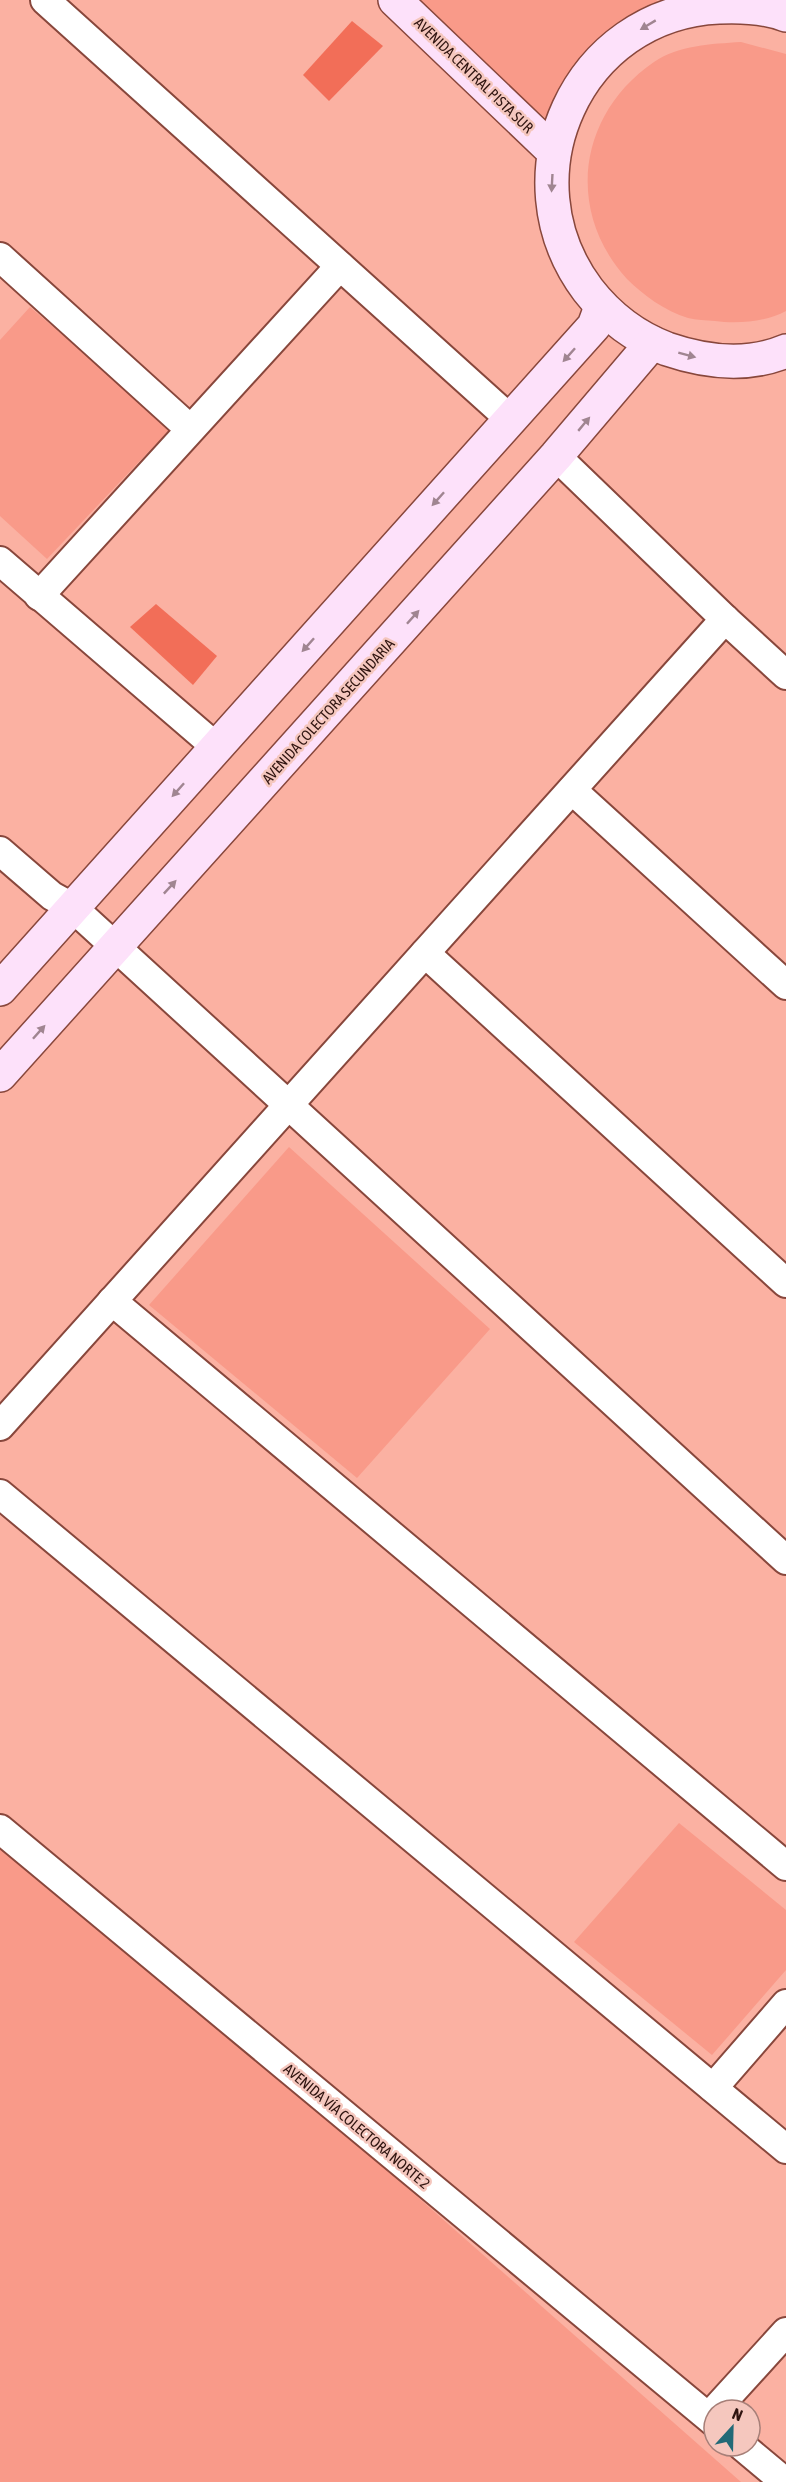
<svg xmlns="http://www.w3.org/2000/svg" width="786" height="2482" font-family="'Asap Condensed',sans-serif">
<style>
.green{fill:#f99a89}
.building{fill:#f26e58}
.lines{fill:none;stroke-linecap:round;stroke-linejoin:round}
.street-casing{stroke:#88473c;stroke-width:32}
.secondary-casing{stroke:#88473c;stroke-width:36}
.street{stroke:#fff;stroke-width:28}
.secondary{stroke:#fde1fa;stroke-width:33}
.oneway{fill:#a08591}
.labels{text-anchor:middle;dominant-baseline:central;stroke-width:5;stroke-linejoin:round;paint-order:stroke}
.street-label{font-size:15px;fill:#2f1410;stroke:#f5c7be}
</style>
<rect width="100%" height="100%" fill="#fbb1a2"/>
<g class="green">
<polygon points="414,0 656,0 662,5 551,123 417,7"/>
<path d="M741 42 786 54V311C766 322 737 324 715 321 706 320 696 320 688 318 665 311 643 295 627 279 565 211 578 114 654 62 679 45 711 44 741 42Z"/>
<polygon points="30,307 171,428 47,559 0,516 0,340"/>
<polygon points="289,1147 490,1329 357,1478 149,1305"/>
<polygon points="679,1823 786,1910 786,1970 712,2055 574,1942"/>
<polygon points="0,1829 741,2482 0,2482"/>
</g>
<g class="building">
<polygon points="352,21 383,46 329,101 303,75"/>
<polygon points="156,604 217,656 193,685 130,627"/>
</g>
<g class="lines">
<g class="street-casing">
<g id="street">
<polyline points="45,0 510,419"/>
<polyline points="0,257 190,429"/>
<polyline points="556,456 725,619 786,675"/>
<polyline points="0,561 216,747"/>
<polyline points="39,596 340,266"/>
<polyline points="572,790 786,985"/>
<polyline points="0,851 52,896 72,907 786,1560"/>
<polyline points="425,953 786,1283"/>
<polyline points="112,1301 786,1866"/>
<polyline points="0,1426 725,619"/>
<polyline points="0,1494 786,2149"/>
<polyline points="0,1829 714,2422"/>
<polyline points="713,2088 786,2004"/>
<polyline points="715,2410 786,2332"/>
<polyline points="742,2446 785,2482"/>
</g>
</g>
<g class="secondary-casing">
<g id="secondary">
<polyline points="395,0 553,151"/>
<path d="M786 15C765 7 741 6 719 7 577 13 503 177 588 290 609 317 635 337 667 349 705 362 748 367 786 351"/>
<polyline points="0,989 594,326 601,307"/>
<polyline points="0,1075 556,456 652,343"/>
</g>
</g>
<use href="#street" class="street"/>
<use href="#secondary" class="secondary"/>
</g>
<defs><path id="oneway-solid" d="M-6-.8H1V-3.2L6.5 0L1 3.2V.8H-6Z" transform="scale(1.5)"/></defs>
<g class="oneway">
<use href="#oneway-solid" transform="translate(648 25) rotate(149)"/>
<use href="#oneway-solid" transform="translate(552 183) rotate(93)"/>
<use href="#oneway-solid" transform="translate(569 355) rotate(132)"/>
<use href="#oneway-solid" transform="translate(687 355) rotate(15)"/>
<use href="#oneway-solid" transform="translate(584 424) rotate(-50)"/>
<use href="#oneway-solid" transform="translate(438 499) rotate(132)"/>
<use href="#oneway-solid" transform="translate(413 617) rotate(-48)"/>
<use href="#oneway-solid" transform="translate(308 645) rotate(132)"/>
<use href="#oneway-solid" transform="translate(178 790) rotate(132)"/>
<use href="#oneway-solid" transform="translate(170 887) rotate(-47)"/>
<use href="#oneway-solid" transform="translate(39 1032) rotate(-48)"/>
</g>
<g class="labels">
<g class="street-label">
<text transform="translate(474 75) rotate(44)">AVENIDA CENTRAL PISTA SUR</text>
<text transform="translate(328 711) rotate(-48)">AVENIDA COLECTORA SECUNDARIA</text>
<text transform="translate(357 2126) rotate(40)">AVENIDA VÍA COLECTORA NORTE 2</text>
</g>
</g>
<g transform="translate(732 2428) rotate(22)"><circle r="28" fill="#f5c7be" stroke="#a67f78" stroke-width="1.5"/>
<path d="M0-4.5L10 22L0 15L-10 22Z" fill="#226a77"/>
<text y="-9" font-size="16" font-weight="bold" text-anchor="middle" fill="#2f1410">N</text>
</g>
</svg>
